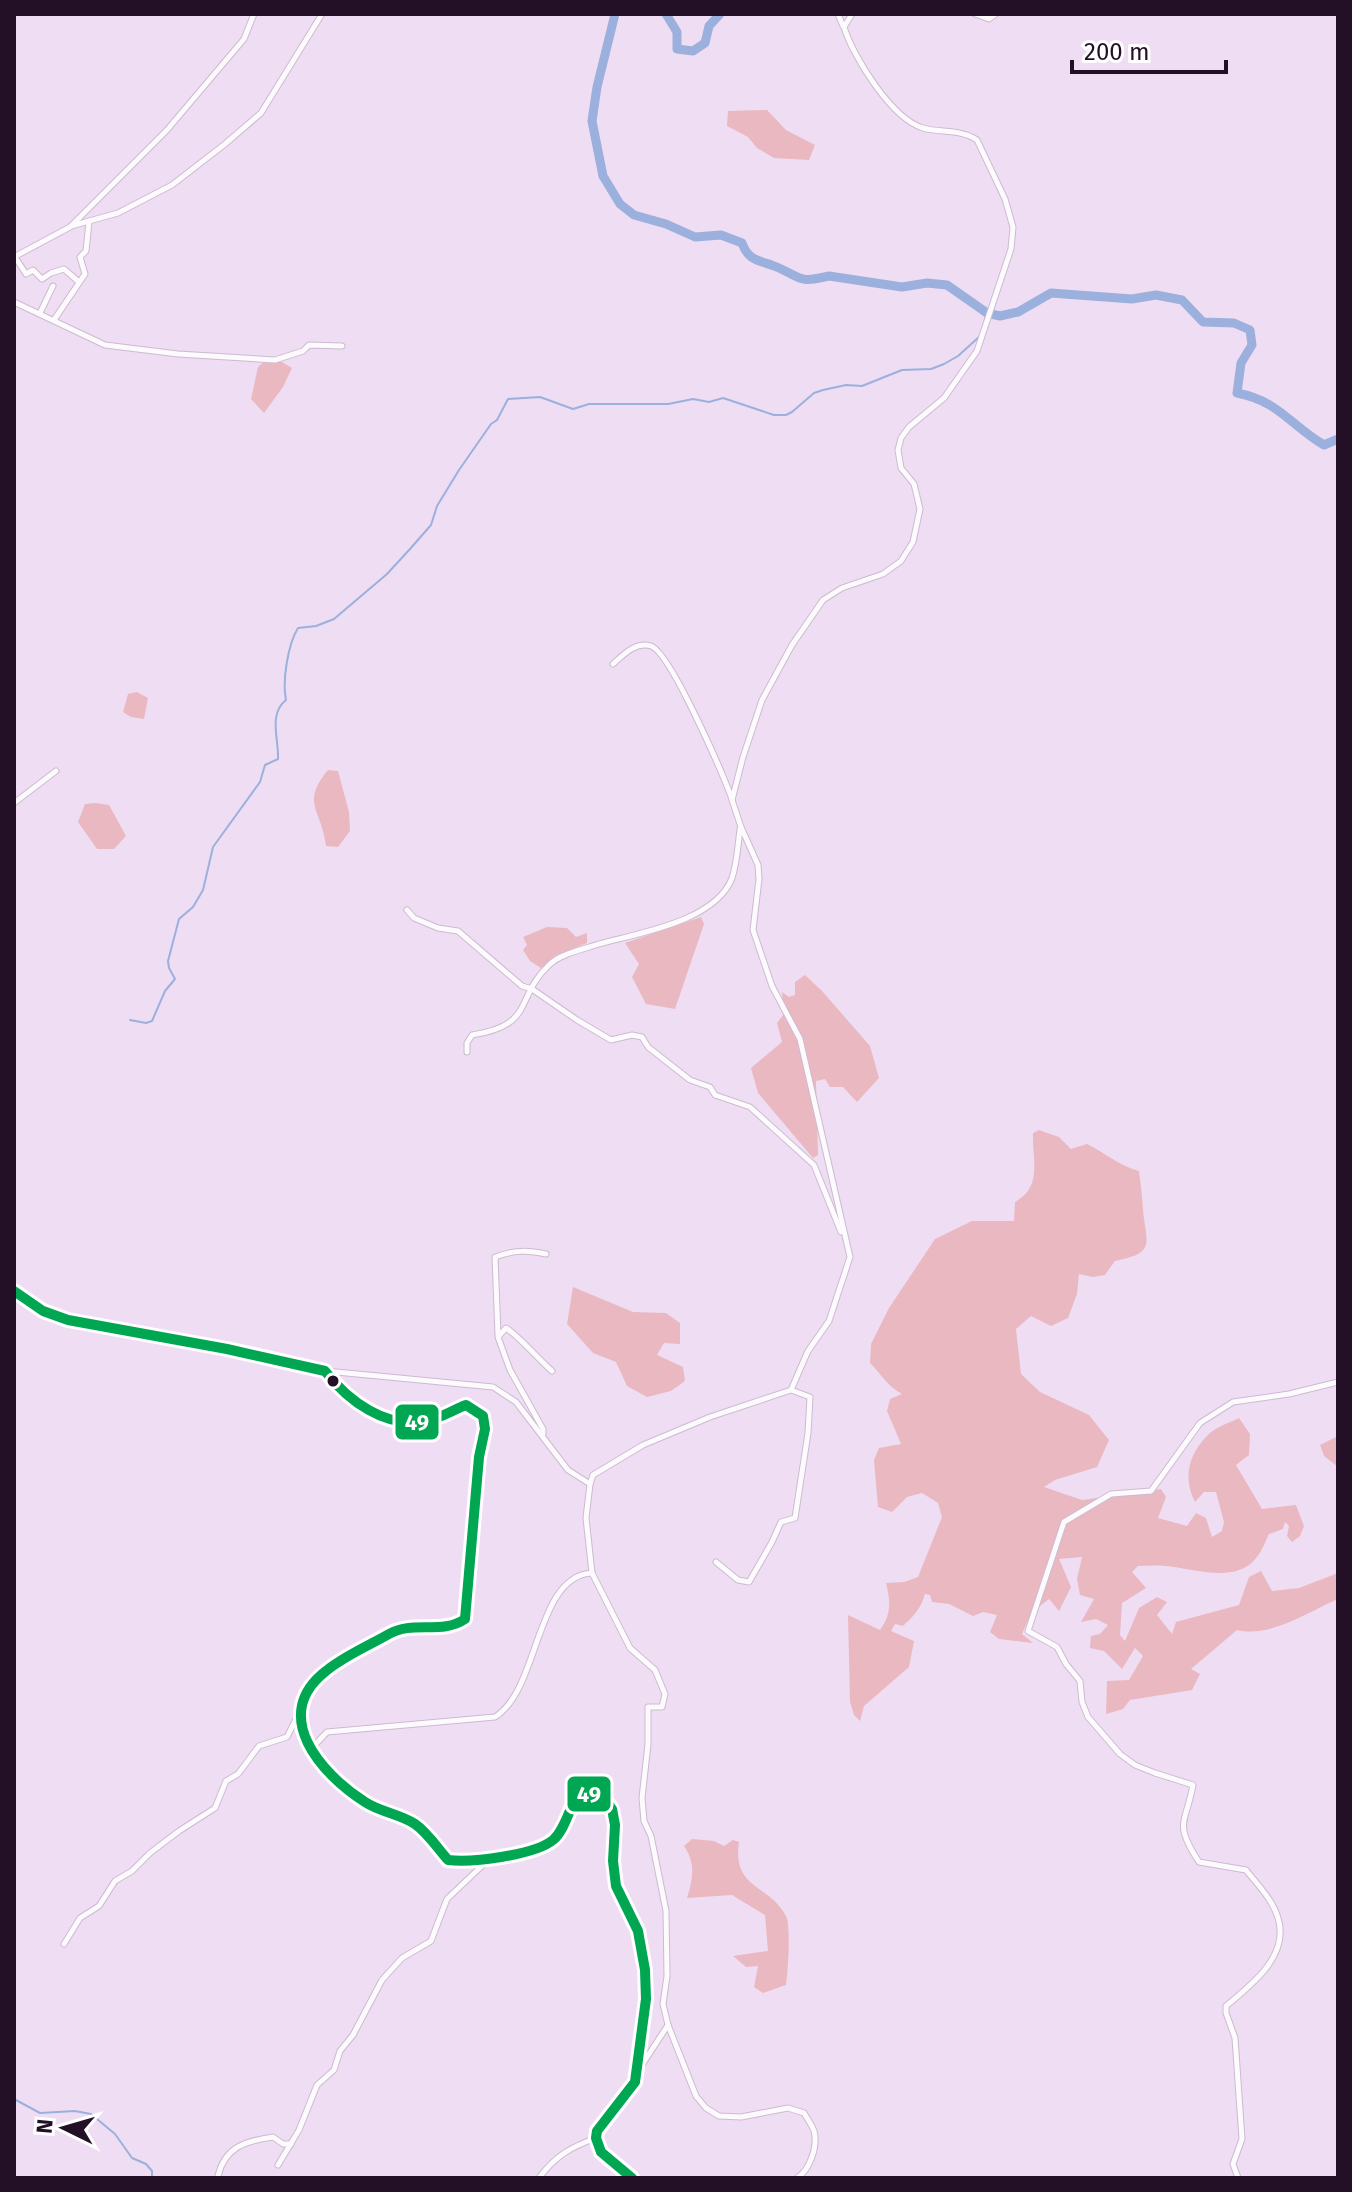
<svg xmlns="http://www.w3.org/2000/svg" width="1352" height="2192" font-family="'Fira Sans',sans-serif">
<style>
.green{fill:#eab8c1}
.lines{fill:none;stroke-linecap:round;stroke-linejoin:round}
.stream{stroke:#9cb0dd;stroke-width:2}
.river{stroke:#9cb0dd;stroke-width:9}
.minor-casing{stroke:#ccbbd0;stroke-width:7}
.major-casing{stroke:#ccbbd0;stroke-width:9}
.minor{stroke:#fdfafd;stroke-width:5}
.major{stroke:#fdfafd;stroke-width:7}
.bus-1-casing{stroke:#fff;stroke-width:16}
.bus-1{stroke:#00a651;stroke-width:10}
.bus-dot{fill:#231027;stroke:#fff;stroke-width:3}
.line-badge{stroke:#fff;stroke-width:3}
.badge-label{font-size:22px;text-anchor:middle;font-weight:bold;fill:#fff}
</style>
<rect width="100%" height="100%" fill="#efdef3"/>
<g class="green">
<polygon points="767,110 786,130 815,145 809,160 774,158 757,148 748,137 727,126 728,111"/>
<polygon points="265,361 282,362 292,368 283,387 264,413 251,399 258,367"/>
<polygon points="137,692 148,698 144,719 131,717 123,712 128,694"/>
<path d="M328 770 338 771 349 812 350 831 338 847 326 846C322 809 300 804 328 770Z"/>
<polygon points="95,803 109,805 126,836 114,849 97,849 78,822 85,804"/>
<polygon points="701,917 704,924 675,1009 646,1004 632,977 639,964 625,943"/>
<polygon points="547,927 567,928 576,937 587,933 587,943 555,956 541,968 530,961 523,950 527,945 523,937"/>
<polygon points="805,975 822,991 870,1046 879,1078 857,1102 843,1087 830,1087 825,1079 816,1081 818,1155 813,1158 758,1093 751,1068 782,1042 777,1023 784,1014 782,992 789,997 795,995 795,982"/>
<path d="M1039 1130 1059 1137 1071 1149 1087 1144C1105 1153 1120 1166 1139 1171 1141 1184 1142 1197 1143 1210 1146 1243 1157 1253 1115 1261L1105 1275 1093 1277 1079 1274 1077 1294 1068 1318 1051 1326 1031 1316 1016 1329 1021 1374 1040 1392 1089 1415 1109 1440 1097 1467 1055 1480 1044 1487 1082 1500 1161 1489 1166 1497 1158 1518 1187 1526 1196 1513 1206 1518 1212 1537 1222 1531 1224 1522 1216 1492H1204L1195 1502C1183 1479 1188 1456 1206 1437 1213 1428 1229 1423 1239 1418L1250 1434 1249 1455 1236 1465 1262 1509 1296 1505 1304 1526 1300 1536 1292 1542 1287 1536 1289 1526 1285 1522 1283 1529 1269 1534C1265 1542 1262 1551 1257 1557 1236 1585 1193 1568 1165 1566 1156 1565 1147 1566 1138 1566L1132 1572 1146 1588 1122 1603 1120 1635 1125 1641 1139 1608 1157 1597 1167 1602 1157 1615 1172 1634 1176 1622 1239 1605 1249 1577 1261 1571 1272 1591 1299 1588 1338 1573V1599C1308 1612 1270 1638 1237 1630L1191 1669 1200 1674 1192 1690 1130 1700 1123 1709 1106 1714 1107 1681 1129 1680 1143 1656 1135 1648 1122 1669 1104 1651 1090 1648 1091 1636 1100 1634 1108 1625 1096 1619 1081 1622 1094 1599 1080 1595 1077 1579 1082 1557 1059 1559 1071 1587 1059 1611 1049 1599 1031 1613 1022 1634 1033 1643 999 1639 990 1632 997 1615 983 1612 973 1616 949 1604 932 1602 930 1595 925 1594C921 1608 914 1616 903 1626L895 1624 891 1631 914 1641 909 1667 864 1706 860 1721 854 1715 850 1702 848 1615 880 1630C891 1614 891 1603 886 1583L904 1582 918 1577 942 1517 938 1503 922 1493 907 1497 892 1512 878 1507 874 1460 879 1448 901 1444 887 1411 890 1399 902 1394C887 1386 882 1375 870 1363L871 1344 889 1308 935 1239 972 1221H1014L1015 1202C1043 1186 1032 1161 1033 1133Z"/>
<polygon points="573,1287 633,1312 666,1313 680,1323 680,1344 664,1343 657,1355 683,1367 685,1381 671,1391 647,1397 627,1386 616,1362 593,1353 567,1324"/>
<polygon points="1338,1436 1338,1467 1324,1456 1320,1445"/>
<path d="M692 1839 714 1841 724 1846 733 1840 739 1842C732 1889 769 1884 786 1916 791 1926 788 1972 786 1985L763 1993 754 1987 758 1966 746 1967 733 1956 768 1951 765 1915 732 1895 687 1898C693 1878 696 1864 684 1846Z"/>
</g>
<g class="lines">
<g class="stream">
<polyline points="985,319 987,313"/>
<path d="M130 1020 146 1023 152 1021 165 991 175 979 169 968 168 961 179 919 193 907 203 890 213 847 260 782 265 765 278 759C279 739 268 714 286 700 282 681 288 644 298 628L316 626 334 619 387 574 410 549 431 525 437 506 459 470 491 424 497 420 508 399 540 397 573 409 589 404H668L693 399 709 402 723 398 774 415H786L792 412 814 393 823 390 846 385 862 386 902 370 931 369 944 364 958 356 979 337"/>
<polyline points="14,2099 40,2113 75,2111 91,2114 115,2134 132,2158 146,2164 152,2171 152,2178"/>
</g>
<g class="river">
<path d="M615 14 597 87 592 121 603 176 620 204 634 215 666 224 695 237 721 235 742 243C749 263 762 260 779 268 803 279 799 283 829 276L902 287 927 283 947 285 987 313 1000 316 1018 312 1051 293 1132 299 1156 295 1182 300 1203 322 1234 323 1250 330 1252 345 1241 363 1237 393C1279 401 1290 425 1324 445L1338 439"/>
<polyline points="666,14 677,32 677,49 693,51 705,43 709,26 720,14"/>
</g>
<g class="minor-casing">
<g id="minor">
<polyline points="838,14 843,26"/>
<polyline points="975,14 989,19 996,14"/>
<polyline points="71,226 118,213 172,185 225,144 261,113 322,14"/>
<polyline points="14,257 70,227 167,130 244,39 254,14"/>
<polyline points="15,257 26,274 33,270 42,279 51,273 64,269 79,282"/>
<polyline points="14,302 105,345 178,354 275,360 303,351 309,345 342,346"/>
<polyline points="40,313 53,286"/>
<polyline points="54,320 85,274 80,257 86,251 89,222"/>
<path d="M613 664C623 655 636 641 651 646 671 653 723 775 732 799"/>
<polyline points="14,803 56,771"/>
<polyline points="407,910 414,918 438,928 458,931 522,986 532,989 577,1020 611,1040 632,1035 642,1037 648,1047 690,1080 710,1087 715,1095 750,1107 814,1165 841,1232"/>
<path d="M467 1052V1043L472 1035C536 1025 514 998 549 965 560 954 584 949 599 944 639 933 716 921 732 878 737 863 738 845 740 829"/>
<path d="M498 1335 495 1257C514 1250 527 1250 546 1254"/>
<polyline points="326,1371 493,1387 516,1402 568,1470 590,1484"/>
<path d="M543 1434V1429L510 1370 498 1337 506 1328C519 1336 538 1359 552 1371"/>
<polyline points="716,1562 738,1580 749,1582 772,1542 781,1522 795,1518 808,1433 810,1397 791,1390"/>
<path d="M311 1749 327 1732 495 1717C540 1689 535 1576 592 1573"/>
<polyline points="64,1944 80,1918 99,1906 115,1881 132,1871 150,1853 179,1831 215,1808 226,1781 238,1774 259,1746 287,1737 300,1711"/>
<polyline points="638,2071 668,2025"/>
<polyline points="278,2165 299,2130 317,2085 334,2070 340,2051 353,2035 382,1980 402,1958 431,1941 447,1899 487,1861"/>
<path d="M218 2176C225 2147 245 2141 273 2137L283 2144H291"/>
<path d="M539 2178C555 2156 571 2147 596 2138"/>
<path d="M797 2178C810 2170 818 2146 814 2131 812 2125 807 2118 804 2113L788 2108 741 2117 719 2116 706 2108 696 2096 668 2025 663 2004 667 1976 666 1911 651 1836 644 1821 642 1798 648 1744V1707H662L665 1694 655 1670 630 1648 592 1573 586 1518 590 1484 593 1475 643 1445 710 1417 791 1390 808 1351 829 1321 850 1257 800 1039 772 986 753 930 759 879 758 865 741 827 732 800 743 757 762 700 792 645 823 600 842 588 883 574 901 561 913 542 920 509 914 484 901 468 898 450 901 438 909 427 944 398 977 351 1011 249 1013 227 1005 199 977 140C961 129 940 133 923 128 892 119 853 57 844 27L852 14"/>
<path d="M1238 2178 1233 2164 1242 2139 1235 2038 1226 2013V2006C1251 1985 1290 1956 1278 1918 1273 1900 1257 1884 1246 1870L1199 1862C1173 1822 1186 1824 1193 1785L1155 1773 1135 1765 1120 1754 1088 1717 1082 1702 1080 1681 1066 1664 1057 1647 1028 1631 1064 1522 1111 1494 1151 1491 1200 1423 1233 1402 1289 1394 1338 1382"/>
</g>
</g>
<g class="major-casing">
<path id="major" d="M14 1291 43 1311 68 1320 227 1349 325 1371C348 1401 386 1429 426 1421 439 1419 453 1410 466 1405L483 1416 485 1429 479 1457 465 1619C442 1635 413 1620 389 1634 368 1646 344 1656 326 1671 269 1715 321 1774 365 1802 380 1812 400 1814 415 1824 428 1833 438 1849 448 1860 472 1863 535 1855 553 1840 563 1832 569 1812 574 1801L589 1794 605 1800 612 1809 615 1825 613 1861 616 1886 638 1931 645 1970 646 1999 635 2082 597 2131 596 2138 601 2152 632 2178"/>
</g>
<use href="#minor" class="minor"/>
<use href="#major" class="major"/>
<g class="bus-1-casing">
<path id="bus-1" d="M14 1291 43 1311 68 1320 227 1349 325 1371C348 1401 386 1429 426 1421 439 1419 453 1410 466 1405L483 1416 485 1429 479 1457 465 1619C442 1635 413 1620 389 1634 368 1646 344 1656 326 1671 269 1715 321 1774 365 1802 380 1812 400 1814 415 1824 428 1833 438 1849 448 1860 472 1863 535 1855 553 1840 563 1832 569 1812 574 1801L589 1794 605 1800 612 1809 615 1825 613 1861 616 1886 638 1931 645 1970 646 1999 635 2082 597 2131 596 2138 601 2152 632 2178"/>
</g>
<use href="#bus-1" class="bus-1"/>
</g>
<circle class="bus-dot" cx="333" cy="1381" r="7"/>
<g class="line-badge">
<rect x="394" y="1403" width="46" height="38" rx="8" fill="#00a651"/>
<rect x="566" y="1775" width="46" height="38" rx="8" fill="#00a651"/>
</g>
<g class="badge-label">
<text x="417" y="1430">49</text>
<text x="589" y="1802">49</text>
</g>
<rect width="1352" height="2192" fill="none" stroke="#231027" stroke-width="32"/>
<g transform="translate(64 2128) rotate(275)" stroke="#ffffff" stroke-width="6" paint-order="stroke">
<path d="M0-6L14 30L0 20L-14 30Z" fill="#231027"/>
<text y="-12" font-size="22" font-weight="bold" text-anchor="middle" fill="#231027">N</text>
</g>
<path d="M1072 60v12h154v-12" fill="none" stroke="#231027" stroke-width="4"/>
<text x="1084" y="60" font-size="24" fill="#231027" stroke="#ffffff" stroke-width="6" paint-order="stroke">200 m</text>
</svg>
